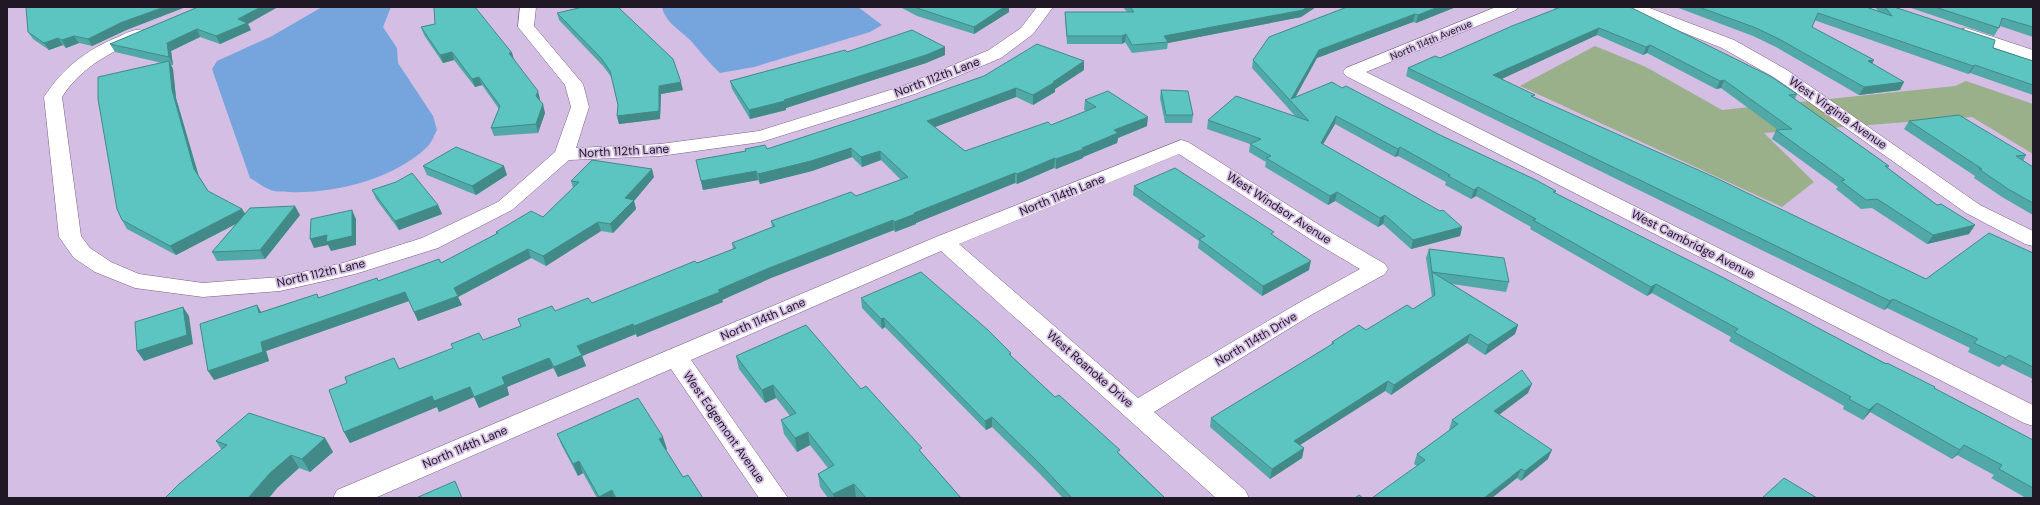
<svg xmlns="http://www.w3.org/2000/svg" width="2040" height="505" font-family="'DM Sans',sans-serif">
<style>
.green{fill:#9ab08a}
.water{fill:#75a5dc}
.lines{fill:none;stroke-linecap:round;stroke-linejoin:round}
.street-casing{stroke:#766283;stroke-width:1}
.street{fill:#fff;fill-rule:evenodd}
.wall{fill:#50a9a6}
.shaded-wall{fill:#418a87}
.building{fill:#5dc5c1;stroke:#418a87}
.labels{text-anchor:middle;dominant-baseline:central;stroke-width:3.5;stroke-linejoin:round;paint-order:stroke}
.far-street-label{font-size:10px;fill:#201825;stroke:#d5bee3}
.street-label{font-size:12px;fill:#201825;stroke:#d5bee3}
</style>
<rect width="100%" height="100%" fill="#d5bee3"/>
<polygon class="green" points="1595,46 1646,67 1722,110 1955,86 1966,81 2033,104 2033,154 1972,117 1764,133 1814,182 1782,207 1520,86"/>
<g class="water">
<path d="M322 7H391L383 27 397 48 398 63 433 116 437 130C434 135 432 142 428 146 395 179 334 194 289 192 284 191 278 192 274 191 266 189 257 182 250 178L212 69 217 61 272 36Z"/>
<path d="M662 7H858L882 25 870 32 754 67 720 73C709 63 700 51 690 40 680 30 665 22 662 7Z"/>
</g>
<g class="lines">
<g class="street-casing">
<g id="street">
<path d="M520 7H536L534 26 583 84 589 107 576 148 660 144 759 131 903 86 989 50 1021 28 1037 7H1053L1033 34 1001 58 915 94 761 142 660 156 569 160 512 210 438 248 355 274 280 291 203 297 135 288 95 272 74 258 59 237 44 97C63 68 86 50 118 37 127 33 135 28 145 30L147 34 145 38C112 51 82 66 62 97L81 236 90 248 111 262 139 274 203 283 280 277 343 263 422 238 498 202 555 152 571 107 565 85 518 27Z"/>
<polygon points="1496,7 1518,7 1516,10 1366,72 2033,405 2033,426 2024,423 1346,76 1343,72 1346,68"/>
<polygon points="1625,7 1647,7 1734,40 1787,70 1980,205 2033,231 2033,246 2025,244 1966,213 1775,78 1722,48 1627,10"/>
<polygon points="1966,28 2033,50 2033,61 1960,36 1958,33 1960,30"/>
<path d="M1181 140 1188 142 1332 233 1385 264 1388 269 1385 274 1311 315 1154 412 1245 490 1249 498H1216L941 251 691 360 788 498H759L671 369 375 498H333L337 490 936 237ZM1179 154 1316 243 1360 269 1295 305 1138 398 959 244Z"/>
</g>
</g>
<use href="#street" class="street"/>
</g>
<g class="wall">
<polygon points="198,7 248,24 251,30 220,44 200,37 171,51 173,65 171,65 173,69 176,98 199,176 208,191 242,209 245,213 300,215 265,259 217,261 212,252 236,224 176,255 127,229 122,220 162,63 115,52 110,44"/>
<polygon points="900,7 1009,7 1009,12 974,34 917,16"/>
<polygon points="1123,7 1316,7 1301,17 1168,43 1167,49 1132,53 1125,42 1122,44 1067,44 1065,19 1065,12 1127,12"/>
<polygon points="1347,7 1456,7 1416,23 1413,22 1317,58 1295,98 1440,135 1556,191 1555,193 1934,388 2033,440 2033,498 2026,498 1991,478 1994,475 1957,455 1952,459 1870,412 1863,420 1843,409 1844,406 1729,341 1731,337 1652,293 1647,296 1530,229 1531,227 1476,196 1471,199 1445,185 1446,182 1398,156 1395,157 1335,124 1323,144 1462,227 1460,236 1411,249 1383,224 1378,227 1335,201 1328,205 1265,167 1266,162 1249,152 1250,144 1207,129 1208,120 1296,117 1252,68 1253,60"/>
<polygon points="1555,7 1630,7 1797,94 1795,99 1889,166 1888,168 1937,205 1975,225 1969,234 1927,244 1872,208 1861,209 1836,189 1838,187 1772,139 1776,130 1778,130 1721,88 1716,89 1647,53 1643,55 1597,35 1501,79 1534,98 1926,279 2033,253 2033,383 2031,382 2033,379 2002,364 1999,367 1968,352 1970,348 1887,308 1884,310 1406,76 1408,68 1440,58 1554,10"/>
<polygon points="1676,7 1866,7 1878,11 1875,7 1894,7 1993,48 2033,61 2033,95 1970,73 1968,74 1814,20 1812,27 1872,63 1900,90 1859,95 1776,47 1753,36"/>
<polygon points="1908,7 2033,7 2033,37 2000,26 1994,36"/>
<polygon points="557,13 683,90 661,94 660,119 619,124 617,116 618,105 612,78 603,66 559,20"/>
<polygon points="435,24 512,53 514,59 540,99 540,101 545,113 538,133 494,136 491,128 499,109 482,85 475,87 454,60 443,63 424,35 421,27"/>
<polygon points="124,31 92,46 79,43 66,48 63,45 49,50 33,39 28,32"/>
<polygon points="945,47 945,55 926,63 786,108 786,110 750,119 732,89 730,81 847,52"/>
<polygon points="1084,70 1055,89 1055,92 1033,105 1016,97 935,127 965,151 1051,125 1086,111 1084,110 1085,100 1147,126 1118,138 1117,143 1083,157 1083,158 1056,169 1054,168 1017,184 1015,183 916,223 916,224 895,232 894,230 771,278 722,300 723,302 637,337 636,334 582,356 586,366 558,377 553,368 507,387 509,395 479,408 474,397 439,412 437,407 350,443 344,432 347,383 394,358 399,369 483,340 521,326 518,319 592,303 733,249 732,243 772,227 771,221 856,196 901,180 881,160 862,167 852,157 812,171 760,184 758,180 703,190 696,160 745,151 745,149 767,149"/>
<polygon points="1161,90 1193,115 1192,123 1165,123 1160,98"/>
<polygon points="1909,121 2026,155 2023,161 2033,167 2033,215 2002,197 1974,178 1975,176 1904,129"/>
<polygon points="423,166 507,175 476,195 427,175"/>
<polygon points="654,177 634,201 636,209 613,233 601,231 546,266 531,258 458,297 462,305 418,321 409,301 266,351 269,361 214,380 257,305 261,312 317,294 319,298 441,263 496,234 496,232 543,217 573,188 571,181"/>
<polygon points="1134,186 1309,270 1262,296 1198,248 1199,241 1133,195"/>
<polygon points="372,190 438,205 442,214 399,230 376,199"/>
<polygon points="1429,249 1509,282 1506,292 1452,284 1518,325 1515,334 1485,355 1467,343 1391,395 1385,391 1300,445 1304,448 1302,458 1270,479 1210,427 1211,418 1331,345 1332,342 1366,330 1413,309 1432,297 1426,258"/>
<polygon points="861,298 1011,353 1011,356 1055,397 1120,454 1165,498 1063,498 1040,474 992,427 986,430 885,327 882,329 862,308"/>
<polygon points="736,356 861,389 922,453 961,498 857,498 856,497 855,498 828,498 820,487 818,474 828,468 810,445 797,452 784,434 781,420 790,416 776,398 765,403 739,369"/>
<polygon points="1528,393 1499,414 1548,459 1521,481 1517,478 1417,466 1414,464 1417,454 1450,430 1449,430 1452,420"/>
<polygon points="557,434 667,449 666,450 683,477 703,498 597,498 583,473 578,476 562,446"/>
<polygon points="325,438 333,452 310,472 299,468 278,487 221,449 216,441"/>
</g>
<g class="shaded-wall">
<polygon points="164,7 186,7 124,31 92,46 88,39 120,23"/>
<polygon points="261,7 278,7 248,24 251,30 220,44 216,36 238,19"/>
<polygon points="1004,7 1009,7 1009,12 974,34 974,27"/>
<polygon points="1307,7 1316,7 1301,17 1168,43 1168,42 1164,36"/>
<polygon points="1438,7 1456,7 1416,23 1418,15"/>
<polygon points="1415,14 1413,22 1317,58 1292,103 1291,99 1319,50"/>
<polygon points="1599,28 1597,35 1491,84 1493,75"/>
<polygon points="197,29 200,37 171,51 173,65 169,57 167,43"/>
<polygon points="1126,34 1125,42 1122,44 1122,36"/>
<polygon points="74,36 79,43 66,48 62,40"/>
<polygon points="58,38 63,45 49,50 44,43"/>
<polygon points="1650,45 1647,53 1643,55 1646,47"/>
<polygon points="945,47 945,55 926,63 786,108 786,110 750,119 749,110 784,100"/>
<polygon points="452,52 454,60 443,63 440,55"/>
<polygon points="509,53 512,53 514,61"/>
<polygon points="1874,60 1870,68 1868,61"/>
<polygon points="169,61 173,69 176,98 199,178 194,169 172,90"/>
<polygon points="1084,61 1084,70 1055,89 1055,92 1033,105 1033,95"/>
<polygon points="1975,65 1970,73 1968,74 1973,66"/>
<polygon points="479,77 482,85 475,87 472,79"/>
<polygon points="1724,80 1721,88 1716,89 1720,81"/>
<polygon points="681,82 683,90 661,94 660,119 619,124 617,116 659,86"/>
<polygon points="1904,82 1900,90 1859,95 1864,87"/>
<polygon points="1016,88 1016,97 927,130 927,121"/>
<polygon points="538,91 540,99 539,105 536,96"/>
<polygon points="543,104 545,113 538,133 536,124"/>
<polygon points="1336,116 1335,124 1319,151 1321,143"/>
<polygon points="1148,117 1147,126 1118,138 1117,143 1083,157 1083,158 1056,169 1056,159 1082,148 1114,130"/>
<polygon points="1400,147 1398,156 1395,157 1398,149"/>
<polygon points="851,148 852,157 812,171 760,184 758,174"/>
<polygon points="880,151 881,160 862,167 861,157"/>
<polygon points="1055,158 1054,168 1017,184 1017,174"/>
<polygon points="504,166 507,175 476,195 472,186"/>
<polygon points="652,169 654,177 634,201 636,209 613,233 610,224 625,198"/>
<polygon points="756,171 758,180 703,190 701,181"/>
<polygon points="1015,173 1015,183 916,223 916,224 895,232 894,222 914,213"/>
<polygon points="1478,187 1476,196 1471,199 1474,190"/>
<polygon points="1337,192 1335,201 1328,205 1330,196"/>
<polygon points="438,205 442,214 399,230 395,221"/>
<polygon points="295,206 300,215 265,259 260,250"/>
<polygon points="242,209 247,218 176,255 170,246"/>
<polygon points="352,210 356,219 356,245 331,251 328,245 314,248 310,239"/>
<polygon points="1385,215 1383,224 1378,227 1380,218"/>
<polygon points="893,220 894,230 771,278 722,300 723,302 637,337 634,326 769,268"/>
<polygon points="598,222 601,231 546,266 543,256"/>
<polygon points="1975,225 1969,234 1927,244 1933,235"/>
<polygon points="1462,227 1460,236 1411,249 1413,240"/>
<polygon points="528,249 531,258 458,297 462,305 418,321 414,312 454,288"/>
<polygon points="1311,261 1309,270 1262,296 1263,286"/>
<polygon points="1656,284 1652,293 1647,296 1651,287"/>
<polygon points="405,292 409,301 266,351 269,361 214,380 208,371 261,342"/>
<polygon points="1893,299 1887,308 1884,310 1890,301"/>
<polygon points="257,305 262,314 259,313"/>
<polygon points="183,307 189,316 193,344 144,361 137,351"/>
<polygon points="884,318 885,327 882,329 881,319"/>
<polygon points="633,324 636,334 582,356 586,366 558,377 554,367 577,346"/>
<polygon points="1518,325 1515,334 1485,355 1488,345"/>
<polygon points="1470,334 1467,343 1391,395 1394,385"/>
<polygon points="2009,355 2002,364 1999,367 2006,358"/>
<polygon points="549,358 553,368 507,387 509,395 479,408 474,397 502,377"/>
<polygon points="1388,381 1385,391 1292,450 1294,441"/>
<polygon points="1532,384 1528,393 1491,421 1494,411"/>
<polygon points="773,385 776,398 765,403 762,390"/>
<polygon points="470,387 474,397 439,412 437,407 350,443 344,432 432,396"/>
<polygon points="1877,403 1870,412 1863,420 1869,410"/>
<polygon points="992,417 992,427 986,430 985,421"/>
<polygon points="808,432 810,445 797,452 795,438"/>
<polygon points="663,437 667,449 662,451 659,439"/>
<polygon points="325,438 333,452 310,472 302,459"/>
<polygon points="1964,445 1957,455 1952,459 1960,450"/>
<polygon points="1304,448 1302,458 1270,479 1272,469"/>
<polygon points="1552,450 1548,459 1521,481 1525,471"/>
<polygon points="291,455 299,468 278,487 269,498 248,498 270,473"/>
<polygon points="579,461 583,473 578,476 573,464"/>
<polygon points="1521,469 1517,478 1492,498 1484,498"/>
<polygon points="854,484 856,497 855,498 834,498 833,494"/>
<polygon points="612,490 614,498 599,498 599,497"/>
</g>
<g class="building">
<polygon points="26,7 164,7 120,23 88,39 74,36 62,40 58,38 44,43 28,32"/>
<polygon points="198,7 261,7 238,19 247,23 216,36 197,29 167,43 169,57 110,44"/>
<polygon points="434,7 475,7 512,53 509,53 538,91 536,96 543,104 536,124 491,128 500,106 479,77 472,79 452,52 440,55 421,27 435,24"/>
<polygon points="583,7 618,7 673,59 681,82 659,86 659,111 617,116 618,105 610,71 601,58 557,13"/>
<polygon points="914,7 1004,7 974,27"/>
<polygon points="1130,7 1307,7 1303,10 1164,36 1168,42 1132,45 1126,34 1122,36 1067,36 1065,12 1134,12"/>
<polygon points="1347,7 1438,7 1418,15 1415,14 1319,50 1291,99 1332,82 1342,88 1346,86 1440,135 1536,180 1556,191 1553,192 1724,278 1886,364 1887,363 1935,387 1934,388 2033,440 2033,488 1999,469 2002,465 1964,445 1960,450 1877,403 1869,410 1849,399 1851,397 1734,332 1738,329 1656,284 1651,287 1533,220 1536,219 1478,187 1474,190 1448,176 1450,175 1400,147 1398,149 1336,116 1321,143 1440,211 1443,210 1462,227 1413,240 1385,215 1380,218 1337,192 1330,196 1266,158 1271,156 1250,144 1261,139 1208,120 1236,96 1309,121 1253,60 1269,37"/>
<polygon points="1561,7 1630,7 1770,76 1797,94 1789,95 1889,166 1885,166 1937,205 1941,204 1975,225 1933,235 1877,199 1866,200 1841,181 1845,180 1776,130 1792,129 1724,80 1720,81 1650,45 1646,47 1599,28 1493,75 1535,95 1531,96 1714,177 1926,279 1989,233 2033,253 2033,367 2009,355 2006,358 1974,343 1978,339 1893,299 1890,301 1408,68 1435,56 1440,58 1512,26"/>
<polygon points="1699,7 1866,7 1892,16 1885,7 1894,7 1995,40 1993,48 2033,61 2033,85 1975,65 1973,66 1818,13 1812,27 1874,60 1868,61 1904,82 1864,87 1779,39 1756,28"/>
<polygon points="1935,7 2033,7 2033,27 2002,18 1999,28"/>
<polygon points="912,30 945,47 926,55 784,100 785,101 749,110 730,81 845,50 847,52"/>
<polygon points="1037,44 1084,61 1053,82 1055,82 1033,95 1016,88 927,121 965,151 1048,122 1051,125 1096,107 1085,100 1108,91 1148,117 1114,130 1118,133 1082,148 1084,149 1056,159 1055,158 1017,174 1015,173 914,213 915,214 894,222 893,220 769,268 718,290 720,292 634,326 633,324 577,346 582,355 554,367 549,358 502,377 505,384 474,397 470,387 434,401 432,396 344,432 329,390 347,383 345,377 394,358 399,369 453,348 451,344 479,333 483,340 521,326 518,319 552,306 555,311 588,298 592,303 695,261 697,263 736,248 732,243 775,226 771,221 851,192 856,196 908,177 880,151 861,157 851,148 811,161 758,174 756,171 701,181 696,160 746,151 745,149 765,145 767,149 889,109 984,76"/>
<polygon points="169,61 172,90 194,169 208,191 242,209 170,246 122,220 117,209 98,99 98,77"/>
<polygon points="1161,90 1188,91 1193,115 1166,115"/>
<polygon points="1959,115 2026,155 2016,156 2033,167 2033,203 2008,189 1979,169 1982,169 1909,121"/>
<polygon points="456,147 504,166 472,186 423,166"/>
<polygon points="592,160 652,169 625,198 634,200 610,224 598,222 543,256 528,249 454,288 458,296 414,312 405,292 261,342 263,352 208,371 200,324 257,305 259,313 317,294 318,298 377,278 378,281 439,259 441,263 498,233 496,232 531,211 543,217 579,182 571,181"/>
<polygon points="1175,168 1274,232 1271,234 1311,261 1263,286 1199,239 1205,236 1134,186"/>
<polygon points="412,173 438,205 395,221 372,190 396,182"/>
<polygon points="295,206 260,250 212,252 250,208"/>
<polygon points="352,210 352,236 326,242 327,235 310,239 311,219"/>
<polygon points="1429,249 1504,258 1509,282 1432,272"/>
<polygon points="921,272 988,330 1011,353 1009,354 1055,397 1059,395 1120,450 1117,452 1165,498 1072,498 1040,464 992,417 985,421 884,318 881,319 861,298"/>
<polygon points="1432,272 1518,325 1488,345 1470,334 1394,385 1388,381 1294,441 1304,448 1272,469 1211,418 1334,343 1332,342 1359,325 1366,330 1407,305 1413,309 1435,295"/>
<polygon points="183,307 187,335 137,351 135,322"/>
<polygon points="806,325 861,389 866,386 922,448 919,450 961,498 866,498 854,484 833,494 818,474 834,465 808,432 795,438 781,420 796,413 773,385 762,390 736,356"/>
<polygon points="1522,370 1532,384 1494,411 1552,450 1525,471 1521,469 1484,498 1372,498 1425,460 1417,454 1458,424 1452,420"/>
<polygon points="638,398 663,437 659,439 683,477 688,475 703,498 616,498 612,490 599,497 579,461 573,464 557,434"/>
<polygon points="249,413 325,438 302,459 291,455 270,473 248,498 165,498 179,484 227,445 216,441"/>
<polygon points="1784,478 1817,498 1762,498"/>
<polygon points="455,481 462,498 416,498"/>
<polygon points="1359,495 1363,498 1355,498"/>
</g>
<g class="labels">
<g class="far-street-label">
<text transform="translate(1431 40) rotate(-23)">North 114th Avenue</text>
</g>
<g class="street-label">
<text transform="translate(937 77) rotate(-21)">North 112th Lane</text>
<text transform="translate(1838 113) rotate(35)">West Virginia Avenue</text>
<text transform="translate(624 151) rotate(-3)">North 112th Lane</text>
<text transform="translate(1062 195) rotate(-22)">North 114th Lane</text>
<text transform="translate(1279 208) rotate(33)">West Windsor Avenue</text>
<text transform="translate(1693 244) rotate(27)">West Cambridge Avenue</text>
<text transform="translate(321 273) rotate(-13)">North 112th Lane</text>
<text transform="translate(763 319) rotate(-23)">North 114th Lane</text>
<text transform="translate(1256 339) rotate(-31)">North 114th Drive</text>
<text transform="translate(1090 369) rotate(41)">West Roanoke Drive</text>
<text transform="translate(724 427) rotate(55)">West Edgemont Avenue</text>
<text transform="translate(465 447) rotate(-23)">North 114th Lane</text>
</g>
</g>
<rect width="2040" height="505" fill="none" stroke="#201825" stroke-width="16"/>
</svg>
